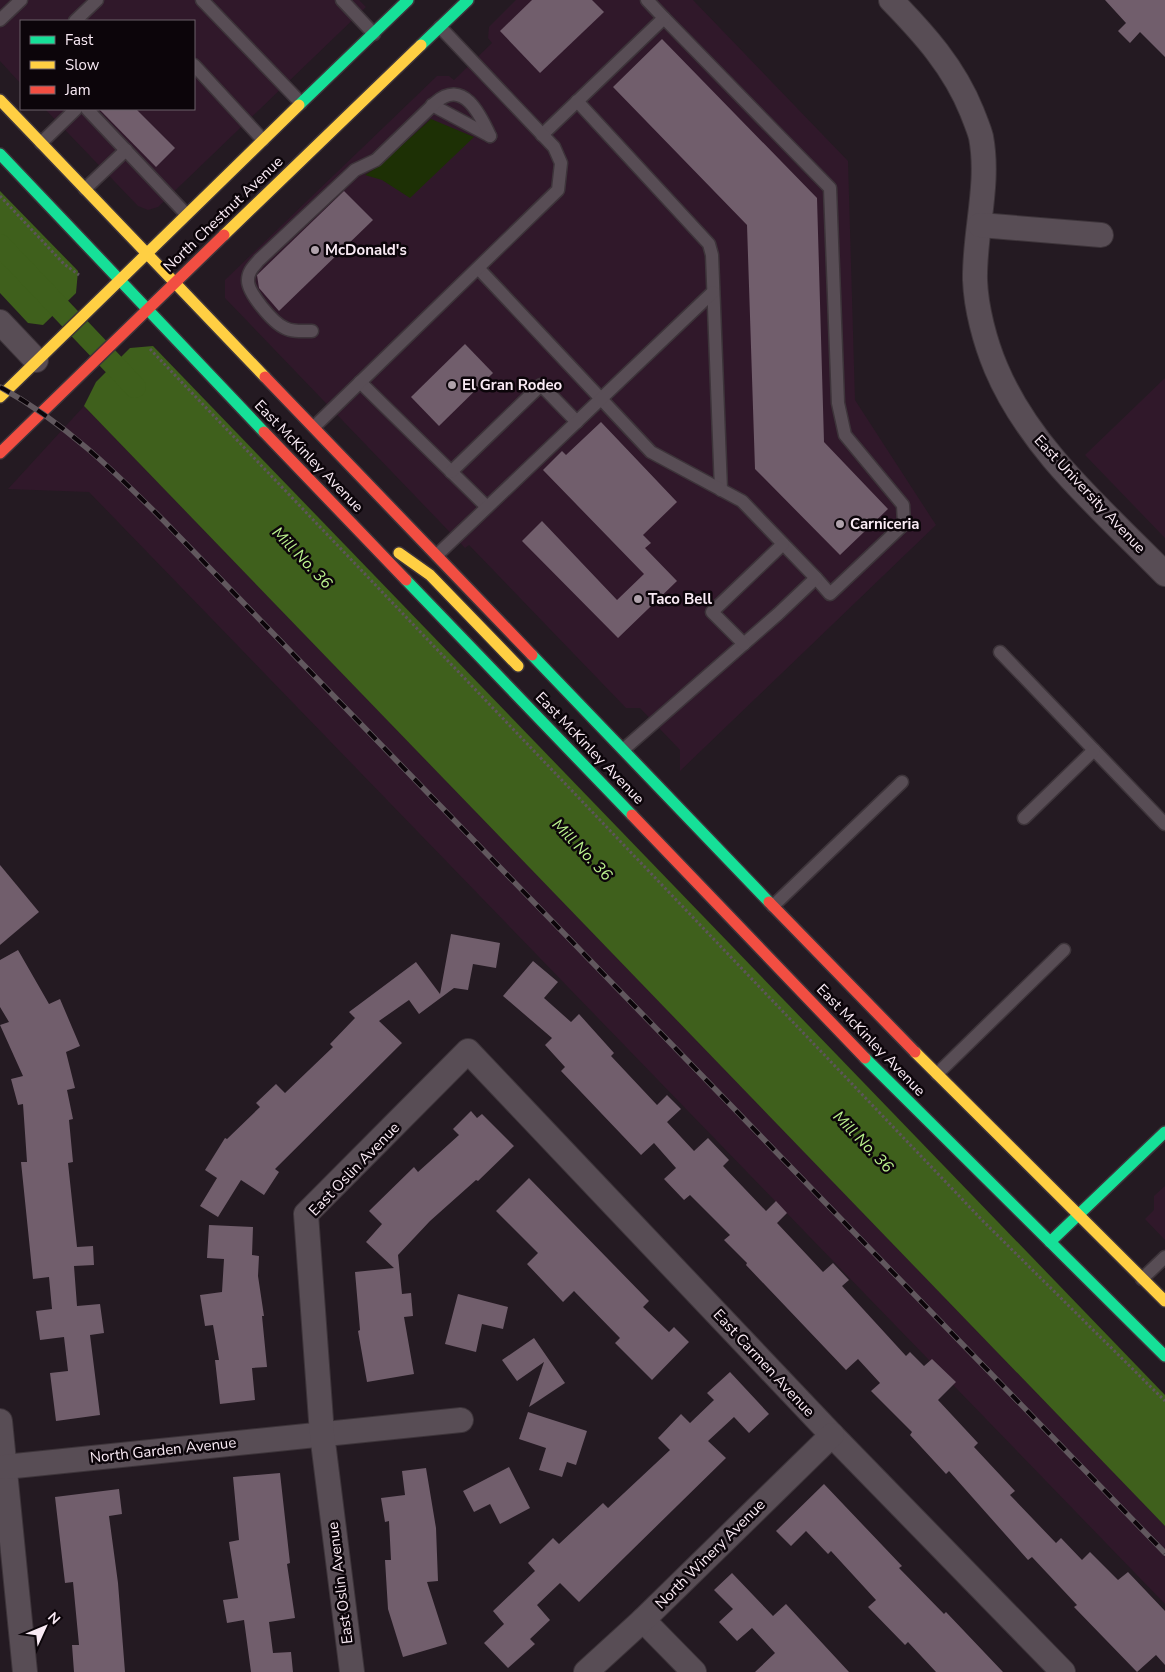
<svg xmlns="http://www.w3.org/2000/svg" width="1165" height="1672" font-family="'Nunito Sans',sans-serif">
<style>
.built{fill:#30182a}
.green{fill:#1d3005}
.water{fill:#3f601c}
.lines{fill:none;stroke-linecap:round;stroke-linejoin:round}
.canal{stroke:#3f601c;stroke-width:22}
.building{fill:#715e6c}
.lane-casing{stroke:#3d343a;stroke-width:15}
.street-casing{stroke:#3d343a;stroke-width:26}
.fast-casing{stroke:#3d343a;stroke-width:14}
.slow-casing{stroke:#3d343a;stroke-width:14}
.jam-casing{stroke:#3d343a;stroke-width:14}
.path{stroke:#5d555b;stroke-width:3;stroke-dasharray:2.5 2.5;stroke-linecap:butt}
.lane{stroke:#584d55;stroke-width:12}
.street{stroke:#584d55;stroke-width:24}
.fast{stroke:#16e098;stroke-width:11}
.slow{stroke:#ffcf43;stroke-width:11}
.jam{stroke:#f24e42;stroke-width:11}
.rail-casing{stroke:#61585e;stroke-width:5.5}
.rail{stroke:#0c050a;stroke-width:4;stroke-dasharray:11;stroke-linecap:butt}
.poi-dot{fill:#afa2ab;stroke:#0c050a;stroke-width:2}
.labels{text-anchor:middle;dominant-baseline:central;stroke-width:5;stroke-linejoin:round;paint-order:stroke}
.street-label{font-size:15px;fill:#faebf5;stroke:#0c050a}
.poi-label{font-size:15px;font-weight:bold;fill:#faebf5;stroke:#0c050a;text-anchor:start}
.water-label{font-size:16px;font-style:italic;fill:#bcf38e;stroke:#0c050a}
</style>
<rect width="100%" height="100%" fill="#241a22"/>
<g class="built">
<polygon points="0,0 359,0 366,7 158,207 148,210 138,206 45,109 194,109 194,21 21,21 21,84 0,61"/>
<polygon points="516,0 693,0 848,161 855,400 936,525 680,771 680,750 640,708 626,708 469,545 465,548 225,298 225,280 437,76 449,76 454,80 492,43 488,38 489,27"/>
<polygon points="1165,378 1165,538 1085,455"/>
<polygon points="84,406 1165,1526 1165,1604 89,492 8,489"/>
<polygon points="1165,1186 1165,1240 1145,1219 1154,1210 1154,1196"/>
</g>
<polygon class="green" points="431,119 474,137 410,198 382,180 365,175 379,166"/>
<g class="water">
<polygon points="0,191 78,271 76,293 43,325 28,323 0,293"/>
<polygon points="153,346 1165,1395 1165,1526 84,406 96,382 130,348"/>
</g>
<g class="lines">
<polyline class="canal" points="0,245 135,387"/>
</g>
<g class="building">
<polygon points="532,0 592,0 604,12 540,73 500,31"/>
<polygon points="1105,0 1165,0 1165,57 1140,32 1130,43 1118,31 1126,23"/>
<polygon points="662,39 817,198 824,442 888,509 840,555 755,469 747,225 613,87"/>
<polygon points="99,109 136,109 175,148 156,167"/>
<polygon points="344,191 373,220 279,311 259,288 257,275"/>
<polygon points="465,344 493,373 439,426 411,397"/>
<polygon points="601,422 677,502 643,535 651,543 645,548 677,581 618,638 522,541 542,521 617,600 644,574 543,470 562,451 566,455"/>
<polygon points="0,865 39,912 0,945"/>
<polygon points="451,934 500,943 496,968 473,964 468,990 454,988 419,1014 409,1000 379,1021 402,1043 275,1169 279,1172 264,1195 241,1180 218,1217 200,1206 217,1178 205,1170 225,1138 227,1139 260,1107 256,1103 276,1084 285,1093 333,1047 330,1044 355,1018 349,1012 416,962 440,994"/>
<polygon points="18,950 49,1004 60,999 80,1046 66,1052 75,1088 67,1090 73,1119 69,1120 73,1162 68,1163 77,1247 93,1246 94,1265 74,1266 77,1306 100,1304 104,1333 90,1335 100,1415 56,1421 50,1373 68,1371 64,1337 40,1340 36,1311 52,1309 49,1277 33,1279 21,1162 27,1162 23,1104 18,1105 11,1079 23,1076 0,1025 9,1022 0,1007 0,960"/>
<polygon points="533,961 558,982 544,998 571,1022 579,1014 614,1053 611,1056 657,1105 667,1095 681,1109 667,1122 694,1151 708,1138 729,1160 723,1166 766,1211 776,1201 787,1213 777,1223 823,1272 833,1263 849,1280 842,1286 906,1356 910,1352 924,1366 932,1359 956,1382 938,1400 978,1443 974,1447 1015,1491 1010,1495 1056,1543 1061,1538 1082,1560 1090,1552 1118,1580 1128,1572 1165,1611 1165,1665 1156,1655 1137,1672 1074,1607 1077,1605 1032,1557 1028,1560 949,1471 946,1474 910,1435 912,1432 871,1391 880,1383 858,1359 846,1370 746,1265 747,1263 724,1240 730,1235 690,1195 684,1200 664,1179 676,1168 654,1143 641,1155 561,1071 565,1067 545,1045 552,1038 503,996"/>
<polygon points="471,1111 477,1118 482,1114 514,1146 478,1181 476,1180 430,1221 398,1255 402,1294 411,1293 413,1316 404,1317 414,1374 367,1382 358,1331 360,1330 355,1272 394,1268 366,1242 382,1224 369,1211 414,1167 418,1172 459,1135 453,1129"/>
<polygon points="529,1178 649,1301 643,1307 669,1332 674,1327 689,1342 652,1380 615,1343 620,1338 574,1291 563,1302 527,1264 538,1253 496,1211"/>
<polygon points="209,1225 253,1227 252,1255 259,1256 258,1276 264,1316 262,1316 267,1367 252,1368 255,1400 220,1404 215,1360 219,1360 213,1325 205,1326 200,1295 222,1292 224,1259 207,1258"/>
<polygon points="458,1294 508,1307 503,1329 482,1324 476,1352 445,1344"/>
<polygon points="534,1338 565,1383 529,1407 544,1362 517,1381 502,1360"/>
<polygon points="730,1372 769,1414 749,1433 734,1417 708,1441 726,1458 579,1602 560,1583 537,1605 550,1620 530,1639 535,1644 508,1668 484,1643 504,1624 493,1611 535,1571 528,1563 553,1538 559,1544 603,1503 608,1508 670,1450 658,1438 681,1414 690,1423 714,1400 707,1393"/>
<polygon points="528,1412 587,1431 576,1465 567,1462 562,1477 539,1470 546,1448 519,1439"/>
<polygon points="509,1467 530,1508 500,1524 490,1504 474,1512 463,1491"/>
<polygon points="426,1468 436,1528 438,1581 427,1582 447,1644 403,1657 388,1609 385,1560 391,1560 389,1521 385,1522 381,1498 405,1495 402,1471"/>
<polygon points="280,1473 290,1563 287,1564 295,1618 269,1622 273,1653 291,1652 293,1672 251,1672 244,1620 227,1623 223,1600 238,1598 229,1542 239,1540 233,1477"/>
<polygon points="824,1484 902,1566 899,1568 944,1614 946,1612 1003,1672 936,1672 908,1642 905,1645 868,1607 876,1600 831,1551 828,1554 806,1531 791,1546 776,1531"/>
<polygon points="119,1489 122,1514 109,1516 118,1583 125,1672 74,1672 72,1645 79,1645 73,1582 65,1583 55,1497"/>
<polygon points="732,1573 773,1616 786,1604 849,1672 755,1672 775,1653 752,1628 737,1641 719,1622 733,1609 714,1590"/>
</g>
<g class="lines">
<g class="lane-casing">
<g id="lane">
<polyline points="202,0 301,103"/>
<polyline points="342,0 374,34"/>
<polyline points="664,18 830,188 838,403 845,435 903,505 904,524 830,594 816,578"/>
<polyline points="0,20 21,0"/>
<polyline points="75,21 97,0"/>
<polyline points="194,65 263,140"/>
<polyline points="577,101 709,244 712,255 721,490"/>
<polyline points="432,105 490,136"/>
<polyline points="87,109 186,214"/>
<polyline points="542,135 664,18 647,0"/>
<polyline points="41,143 76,109"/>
<polyline points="85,189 126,150"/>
<polyline points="478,268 651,452 742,501 816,578 778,614 624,749"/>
<path d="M312 331C303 331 292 332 285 328 273 323 247 292 248 280 248 271 254 266 259 260L355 170 376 160 435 103C463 78 480 114 490 136"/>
<polyline points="360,382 487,507"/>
<polyline points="314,427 558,190 561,163 554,147 440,27"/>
<polyline points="451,472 541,385 577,422"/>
<polyline points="437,555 713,292"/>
<polyline points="744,644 712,612 783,544"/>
<polyline points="1000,652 1165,824"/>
<polyline points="1024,818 1094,750"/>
<polyline points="773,906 902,782"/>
<polyline points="937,1074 1064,950"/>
<polyline points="1142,1279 1165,1257"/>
</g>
</g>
<g class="street-casing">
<g id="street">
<path d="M891 0C924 34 954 67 972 112 975 120 979 129 981 137 990 185 974 232 975 280 976 308 985 342 996 368 1031 451 1104 511 1165 574"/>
<polyline points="980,225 1101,235"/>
<polyline points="0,322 36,360"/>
<polyline points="0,1421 25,1672"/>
<polyline points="5,1467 461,1420"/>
<polyline points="643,1620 694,1672"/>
<polyline points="352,1672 322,1434 306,1214 468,1051 832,1435 1063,1672"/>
<polyline points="586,1672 643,1620 832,1435"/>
</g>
</g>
<g class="fast-casing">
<g id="fast">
<polyline points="421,45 468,0"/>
<polyline points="299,105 408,0"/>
<polyline points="0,154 264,432"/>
<polyline points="406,580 632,815"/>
<polyline points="532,655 769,902"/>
<polyline points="865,1058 1165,1356"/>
<polyline points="1050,1242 1165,1132"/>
</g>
</g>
<g class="slow-casing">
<g id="slow">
<polyline points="0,100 265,377"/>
<polyline points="224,235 421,45"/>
<polyline points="0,397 299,105"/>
<polyline points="399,553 430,575 518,666"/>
<polyline points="915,1052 1165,1301"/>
</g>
</g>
<g class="jam-casing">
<g id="jam">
<polyline points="265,377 532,655"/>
<polyline points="264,432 406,580"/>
<polyline points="0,453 224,235"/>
<polyline points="632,815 865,1058"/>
<polyline points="769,902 915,1052"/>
</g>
</g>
<g class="path">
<polyline points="0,196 64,264 79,275"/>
<polyline points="150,349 983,1221 1165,1401"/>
</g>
<use href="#lane" class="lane"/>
<use href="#street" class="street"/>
<use href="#fast" class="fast"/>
<use href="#slow" class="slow"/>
<use href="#jam" class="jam"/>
<g class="rail-casing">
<path id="rail" d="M0 387C64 422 114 471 165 522L1165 1553"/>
</g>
<use href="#rail" class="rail"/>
</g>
<g class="poi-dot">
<circle cx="315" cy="250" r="5"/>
<circle cx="452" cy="385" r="5"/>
<circle cx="840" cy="524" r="5"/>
<circle cx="638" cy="599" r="5"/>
</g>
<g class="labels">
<g class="street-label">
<text transform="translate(223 214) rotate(-44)">North Chestnut Avenue</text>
<text transform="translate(309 456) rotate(46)">East McKinley Avenue</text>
<text transform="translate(1090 494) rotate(47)">East University Avenue</text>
<text transform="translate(590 748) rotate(46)">East McKinley Avenue</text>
<text transform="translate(871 1040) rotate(46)">East McKinley Avenue</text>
<text transform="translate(354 1169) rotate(-46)">East Oslin Avenue</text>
<text transform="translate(764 1363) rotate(47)">East Carmen Avenue</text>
<text transform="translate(163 1450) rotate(-6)">North Garden Avenue</text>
<text transform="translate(710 1554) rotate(-45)">North Winery Avenue</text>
<text transform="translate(340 1583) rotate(-97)">East Oslin Avenue</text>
</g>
<g class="poi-label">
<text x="325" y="250">McDonald's</text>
<text x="462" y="385">El Gran Rodeo</text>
<text x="850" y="524">Carniceria</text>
<text x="648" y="599">Taco Bell</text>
</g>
<g class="water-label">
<text transform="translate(302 558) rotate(46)">Mill No. 36</text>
<text transform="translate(582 850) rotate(46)">Mill No. 36</text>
<text transform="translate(863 1142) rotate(46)">Mill No. 36</text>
</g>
</g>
<rect x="20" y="20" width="175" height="90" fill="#0c050a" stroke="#6b6168"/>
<rect x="30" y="36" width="25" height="8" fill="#16e098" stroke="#6b6168"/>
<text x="65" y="45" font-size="15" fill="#faebf5">Fast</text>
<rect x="30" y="61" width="25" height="8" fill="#ffcf43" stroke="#6b6168"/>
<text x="65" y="70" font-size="15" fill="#faebf5">Slow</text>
<rect x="30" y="86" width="25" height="8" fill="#f24e42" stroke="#6b6168"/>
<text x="65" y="95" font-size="15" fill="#faebf5">Jam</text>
<g transform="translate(45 1627) rotate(46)" stroke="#0c050a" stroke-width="4" paint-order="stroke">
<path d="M0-4L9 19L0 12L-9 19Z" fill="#faebf5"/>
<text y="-8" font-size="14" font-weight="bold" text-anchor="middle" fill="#faebf5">N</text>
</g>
</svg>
